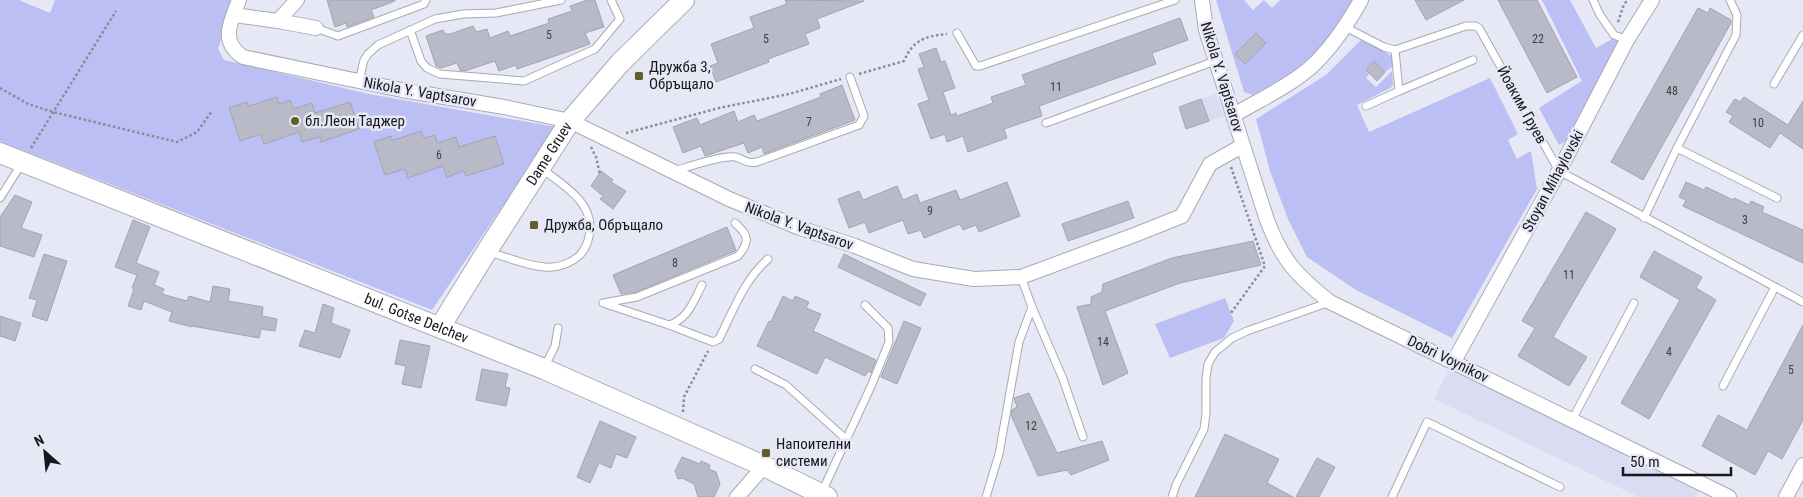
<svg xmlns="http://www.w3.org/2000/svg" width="1803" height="497" font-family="'Roboto Condensed',sans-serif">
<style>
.built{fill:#dadcf1}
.green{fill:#bbbff3}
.building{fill:#b9bac7;stroke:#a3a4b1}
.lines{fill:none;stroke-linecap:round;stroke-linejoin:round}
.lane-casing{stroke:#a8a9b6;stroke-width:9}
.street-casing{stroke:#a8a9b6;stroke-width:16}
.secondary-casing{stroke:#a8a9b6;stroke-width:22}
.path{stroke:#8a8b95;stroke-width:2.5;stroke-dasharray:2.5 2.5;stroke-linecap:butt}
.lane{stroke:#fff;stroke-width:7}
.street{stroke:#fff;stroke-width:14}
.secondary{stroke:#fff;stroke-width:20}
.poi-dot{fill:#635d29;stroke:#e7e8f6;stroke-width:2}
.labels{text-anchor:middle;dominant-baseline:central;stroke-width:5;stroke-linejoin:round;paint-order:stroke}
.number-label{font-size:12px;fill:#404047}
.poi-label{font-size:15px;fill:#17171c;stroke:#e7e8f6;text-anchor:start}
.street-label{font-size:15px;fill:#17171c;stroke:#e7e8f6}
</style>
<rect width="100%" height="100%" fill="#e7e8f6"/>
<g class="built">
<polygon points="1216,94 1224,116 1186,129 1179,107"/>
<polygon points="1449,368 1700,488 1696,497 1639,497 1434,399"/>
</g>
<g class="green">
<polygon points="0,0 19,0 50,13 55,0 234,0 218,49 224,60 369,94 556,127 432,310 0,141"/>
<path d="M1216 0H1244L1253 10 1264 0 1272 8 1280 0H1355C1329 45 1299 73 1252 95L1244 92Z"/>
<polygon points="1542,0 1570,0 1596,48 1616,37 1623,46 1568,140 1559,145 1539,108 1582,81"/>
<polygon points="1362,39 1392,56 1392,67 1385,72 1374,61 1366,70 1369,74 1366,78 1376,87 1392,71 1393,86 1390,88 1357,105 1369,132 1490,78 1518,134 1508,140 1517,159 1531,151 1537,189 1452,338 1356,290 1307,257 1288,219 1270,171 1256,119 1326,75"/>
<polygon points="1225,298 1234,321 1224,338 1170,358 1155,324"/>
</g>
<g class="building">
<polygon points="327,0 395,0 395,1 371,10 374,17 347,27 346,23 335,27"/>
<polygon points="588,0 595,0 604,27 585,33 590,44 517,69 516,65 499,71 495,61 465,71 460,70 457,63 441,68 436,66 426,36 443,30 445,34 450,34 473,26 476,32 487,29 490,38 508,31 510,36 549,23 548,19 572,11 570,6"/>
<polygon points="785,0 864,1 817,19 820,28 805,34 809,44 768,59 769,62 716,82 710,66 718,63 711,44 754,28 750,17 787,4"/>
<polygon points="1415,0 1464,0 1426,20"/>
<polygon points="1498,0 1537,0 1577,77 1547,93"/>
<polygon points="1698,8 1708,13 1710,8 1731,20 1731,23 1643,180 1611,162"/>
<polygon points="1180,18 1188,40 1152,53 1156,64 1039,106 1042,116 1004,129 1007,138 968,152 963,136 947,142 945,134 931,139 918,104 929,100 918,69 924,67 919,54 936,48 941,62 945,61 955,88 943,92 951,115 956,113 957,116 993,103 991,97 1026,85 1022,75"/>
<polygon points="1256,33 1266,43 1245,64 1235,54"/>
<polygon points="1374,61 1385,72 1377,81 1366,70"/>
<polygon points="842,85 855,120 764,154 762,147 748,153 744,143 705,156 701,146 683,153 673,127 697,118 700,125 734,111 738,122 754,115 757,121 821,97 820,94"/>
<polygon points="277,97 279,104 290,100 293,109 312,103 315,113 350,102 359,129 321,142 320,137 302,142 299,132 264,144 261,134 240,141 229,108 247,102 248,106 253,105"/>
<polygon points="1744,97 1788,125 1803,101 1803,149 1780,133 1770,148 1729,122 1733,116 1726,112 1735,99 1740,102"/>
<polygon points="1201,99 1209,121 1186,129 1179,107"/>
<polygon points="421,131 424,138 435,135 437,143 456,137 459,147 495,136 504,164 466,176 464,171 447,177 443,166 408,178 405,169 385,175 374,142 391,136 392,140 397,139"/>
<polygon points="601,171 613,180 611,182 626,191 613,209 600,199 603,196 591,186"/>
<polygon points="1007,182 1020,216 979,232 976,225 963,230 960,224 924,238 921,230 908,234 903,220 869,233 865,222 849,228 838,199 859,191 863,200 897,186 903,200 917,194 920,203 956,190 960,200"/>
<polygon points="1686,182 1704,190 1706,187 1733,200 1734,198 1749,205 1751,201 1764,207 1762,212 1803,230 1803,263 1683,206 1686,200 1679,197"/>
<polygon points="15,195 32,202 21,228 42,235 34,257 0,246 0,217"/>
<polygon points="1128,201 1134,218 1068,241 1062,224"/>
<polygon points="1586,212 1616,229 1553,337 1587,357 1569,386 1518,356 1535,328 1522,321"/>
<polygon points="133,220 150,227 136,263 159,272 154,285 164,289 162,294 187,301 189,296 210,302 213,286 230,289 228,301 263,307 262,316 277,319 275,331 261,329 259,338 192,326 192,327 169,321 172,312 144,301 141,310 128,306 134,289 132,288 137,275 115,267"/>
<polygon points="727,227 736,250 735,251 636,292 621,294 613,275"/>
<polygon points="1253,241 1261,265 1180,283 1105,311 1128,373 1103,385 1077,307 1091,304 1091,297 1102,292 1103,284 1172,258"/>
<polygon points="1654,251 1702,277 1696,288 1716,300 1649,419 1621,403 1680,300 1640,277"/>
<polygon points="44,254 67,261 47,321 32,316 37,300 29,298"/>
<polygon points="844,254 926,294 920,306 838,267"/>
<polygon points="783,296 793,301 795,296 809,302 806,308 821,314 813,331 876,360 871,373 868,371 865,376 825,357 817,374 757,346 769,321 771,322"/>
<polygon points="323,304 334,308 331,323 350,330 340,358 299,346 305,330 315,333"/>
<polygon points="0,316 21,323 15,341 0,336"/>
<polygon points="904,321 921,328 897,384 881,377"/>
<polygon points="1803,325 1803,420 1782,459 1768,451 1755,475 1702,446 1718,415 1747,430"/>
<polygon points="400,340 430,346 421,388 402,384 406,366 395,364"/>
<polygon points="482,369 508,374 505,387 510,388 506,406 476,400"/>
<polygon points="1029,393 1057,453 1102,441 1109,460 1071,475 1067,470 1038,476 1011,415 1012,410 1017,407 1014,398"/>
<polygon points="600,421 636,437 627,458 616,454 611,468 599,463 590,483 577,477"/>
<polygon points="1225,434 1279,459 1267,483 1293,497 1195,497"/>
<polygon points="682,457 700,464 701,461 710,465 709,469 716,472 720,484 714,497 698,497 694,484 682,478 678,479 675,471"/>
<polygon points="1317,458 1335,467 1319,497 1296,497"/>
</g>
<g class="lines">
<g class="lane-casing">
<g id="lane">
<polyline points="1593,0 1600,15 1614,35 1627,40"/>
<polyline points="1345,27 1384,47 1395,50 1466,26 1475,26 1479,28 1559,171 1803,302"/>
<polyline points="316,28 338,36 424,4 426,0"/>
<polyline points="410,30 421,61 427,68 440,74 524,81 595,49 620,19 611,0"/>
<polyline points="957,33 976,66 980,66 1175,0"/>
<polyline points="1395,50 1399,91 1473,60"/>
<polyline points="359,81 364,60 368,54 378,45 435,19 463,14 496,13 561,0"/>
<polyline points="1774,84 1803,35"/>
<polyline points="1366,106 1399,91"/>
<polyline points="1046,123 1215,61"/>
<polyline points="1677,148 1777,198"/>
<path d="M674 171C688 167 722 155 735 157 745 159 745 164 757 162L859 125 864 116 850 77"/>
<polyline points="0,198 22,163"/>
<polyline points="1644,218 1677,148 1736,35 1737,15 1730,0"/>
<path d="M489 252C507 257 527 266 545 267 557 268 570 264 580 255 586 248 589 240 590 231 593 201 561 184 541 168"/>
<path d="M603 303 637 297 738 256C750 242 749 235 735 223"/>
<path d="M606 304 669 325C688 319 693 302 702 285"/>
<polyline points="1032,307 1063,379 1083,437"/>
<path d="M669 325 713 342 719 339C733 311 744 280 768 259"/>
<polyline points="544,368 555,346 558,328"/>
<polyline points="755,369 786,385 847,440"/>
<polyline points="1723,386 1775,287"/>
<polyline points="1572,420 1634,303"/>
<polyline points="822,492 872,384 889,342 888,328 865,305"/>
<polyline points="986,497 999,454 1019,342 1032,307 1021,277"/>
<polyline points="1172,497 1176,485 1204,429 1206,413 1206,379 1208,364 1215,352 1232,338 1247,331 1330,302"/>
<polyline points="1392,497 1427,422 1560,487"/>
</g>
</g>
<g class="street-casing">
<g id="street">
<path d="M239 0C231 22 219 41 243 57L402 90 504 107 570 121 729 199 800 228 855 246 913 269 974 279 1021 277 1137 234 1182 216 1210 164 1242 146"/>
<path d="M1202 0 1206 30 1267 220C1282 260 1296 275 1330 302L1729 497"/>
<polyline points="234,15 278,21 316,28"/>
<polyline points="278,21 297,0"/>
<path d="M1234 115C1259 100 1288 87 1310 68 1331 49 1347 25 1361 0"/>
<polyline points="1454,361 1559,171 1627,40 1652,0"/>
<polyline points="737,497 764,466"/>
<polyline points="1786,497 1803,465"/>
</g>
</g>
<g class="secondary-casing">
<g id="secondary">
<path id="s1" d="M0 153 544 369 764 466 827 497"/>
<path id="s2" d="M440 327 487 251 570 121 620 63 684 0"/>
</g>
</g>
<g class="path">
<polyline points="1618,22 1623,7 1627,0"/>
<path d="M859 74 904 61C913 40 925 36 947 34"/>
<polyline points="0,88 28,104 53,112 177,142 197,132 212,111"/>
<polyline points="626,133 719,108 789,94 841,79"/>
<polyline points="591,147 596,157 600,174"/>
<polyline points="31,148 116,11"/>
<polyline points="1231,167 1265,266 1231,313"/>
<polyline points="683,412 684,397 708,351"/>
</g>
<use href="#lane" class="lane"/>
<use href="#street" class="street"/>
<use href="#secondary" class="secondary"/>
</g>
<g class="poi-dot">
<rect x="634" y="71" width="10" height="10" rx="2.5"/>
<circle cx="295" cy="121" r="5"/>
<rect x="529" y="220" width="10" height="10" rx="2.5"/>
<rect x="761" y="448" width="10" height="10" rx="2.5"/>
</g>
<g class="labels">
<g class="number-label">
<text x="549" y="35">5</text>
<text x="766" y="39">5</text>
<text x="1538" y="39">22</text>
<text x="1056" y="87">11</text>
<text x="1672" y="91">48</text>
<text x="809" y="122">7</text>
<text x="1758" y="123">10</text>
<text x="439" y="155">6</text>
<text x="930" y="211">9</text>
<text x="1745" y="220">3</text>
<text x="675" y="263">8</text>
<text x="1569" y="275">11</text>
<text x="1103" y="342">14</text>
<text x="1669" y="352">4</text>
<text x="1791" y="370">5</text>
<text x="1031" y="426">12</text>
</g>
<g class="poi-label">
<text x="649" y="67">Дружба 3,<tspan x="649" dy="17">Обръщало</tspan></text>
<text x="305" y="121">бл.Леон Таджер</text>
<text x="544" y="225">Дружба, Обръщало</text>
<text x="776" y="444">Напоителни<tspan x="776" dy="17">системи</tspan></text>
</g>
<g class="street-label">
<text transform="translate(1222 77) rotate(73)">Nikola Y. Vaptsarov</text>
<text transform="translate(420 92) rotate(10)">Nikola Y. Vaptsarov</text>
<text transform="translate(1522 105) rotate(61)">Йоаким Груев</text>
<text stroke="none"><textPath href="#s2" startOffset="205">Dame Gruev</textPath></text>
<text transform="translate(1553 181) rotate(-62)">Stoyan Mihaylovski</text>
<text transform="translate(799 226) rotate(20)">Nikola Y. Vaptsarov</text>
<text stroke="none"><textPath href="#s1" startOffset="448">bul. Gotse Delchev</textPath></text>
<text transform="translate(1448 359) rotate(26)">Dobri Voynikov</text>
</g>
</g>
<g transform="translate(45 452) rotate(333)" stroke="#e7e8f6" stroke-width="4" paint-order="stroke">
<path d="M0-4L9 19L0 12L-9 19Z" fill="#17171c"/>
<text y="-8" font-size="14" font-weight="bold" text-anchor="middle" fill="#17171c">N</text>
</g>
<path d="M1623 467v8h108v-8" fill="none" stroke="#17171c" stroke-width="2.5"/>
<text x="1630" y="467" font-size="15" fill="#17171c" stroke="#e7e8f6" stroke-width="4" paint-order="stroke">50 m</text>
</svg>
